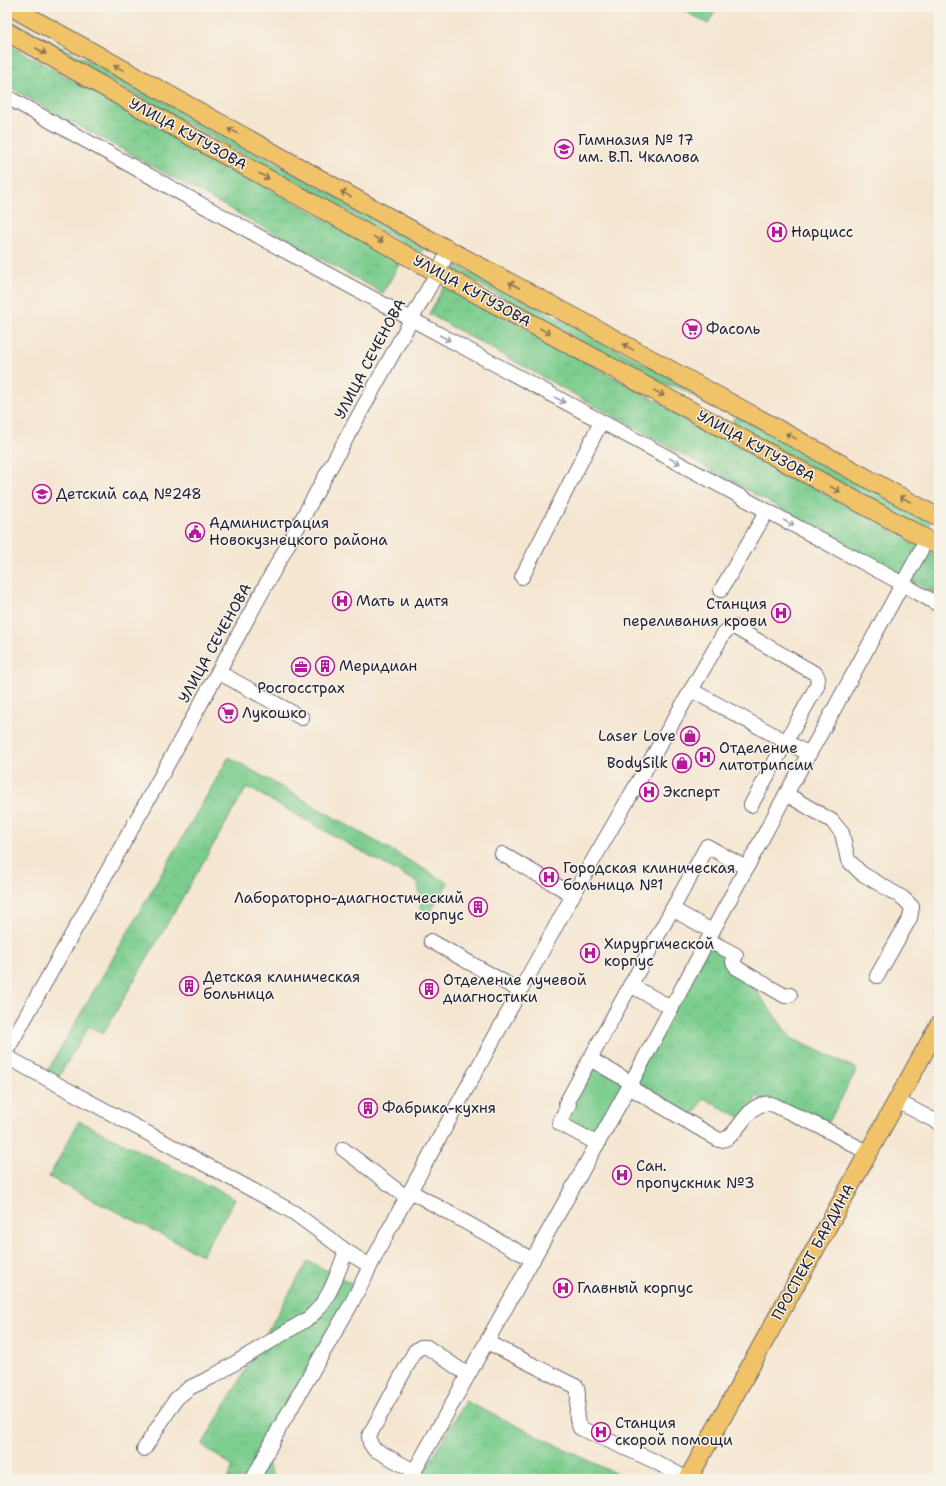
<svg xmlns="http://www.w3.org/2000/svg" width="946" height="1486" font-family="'Shantell Sans',sans-serif">
<style>
.grass{fill:#7bcd8e;stroke:#4e7864}
.park{fill:url(#park-crowns);stroke:#4e7864}
.lines{fill:none;stroke-linecap:round;stroke-linejoin:round}
.minor-casing{stroke:#6c6770;stroke-width:16}
.major-casing{stroke:#6c6770;stroke-width:20}
.minor{stroke:#fff;stroke-width:14}
.major{stroke:#f0c369;stroke-width:18}
.oneway{stroke:#897252}
.oneway2{stroke:#9c9ca7}
.labels{text-anchor:middle;dominant-baseline:central;stroke-width:3;stroke-linejoin:round;paint-order:stroke}
.street-label{font-size:15px;fill:#22223b;stroke:#f7f3e8}
.poi-label{font-size:15px;fill:#22223b;stroke:#f7f3e8;text-anchor:start}
</style>
<defs>
<pattern id="park-crowns" width="20" height="18" patternUnits="userSpaceOnUse"><rect width="20" height="18" fill="#7bcd8e"/><path d="M2 6a3 3 0 1 1 6 0M12 15a3 3 0 1 1 6 0" fill="none" stroke="#6ab07b"/></pattern>
</defs>
<rect width="100%" height="100%" fill="#f7f3e8"/>
<filter id="ink" filterUnits="userSpaceOnUse"><feTurbulence type="fractalNoise" baseFrequency=".025" numOctaves="2"/><feDisplacementMap in="SourceGraphic" scale="8" xChannelSelector="R" yChannelSelector="G"/><feConvolveMatrix kernelMatrix="1 2 1 2 8 2 1 2 1" color-interpolation-filters="sRGB"/></filter>
<filter id="wash" filterUnits="userSpaceOnUse"><feTurbulence type="fractalNoise" baseFrequency=".012" numOctaves="4" result="noise"/><feDisplacementMap in="SourceGraphic" scale="16" xChannelSelector="R" yChannelSelector="G"/><feGaussianBlur stdDeviation="0.9" result="paint"/><feColorMatrix in="noise" values="0 0 0 0 0 0 0 0 0 0 0 0 0 0 0 0 0 1.4 0 .05"/><feComposite in="paint" operator="in"/></filter>
<g filter="url(#wash)">
<rect width="100%" height="100%" fill="#f5e6d1"/>
<g class="grass">
<polygon points="678,7 718,7 708,24"/>
<polygon points="9,19 76,55 90,61 425,245 422,252 419,252 10,25 7,23"/>
<polygon points="456,265 513,294 725,407 724,410 719,411 681,389 645,377 454,270 453,267"/>
<polygon points="736,415 929,521 930,524 926,530 733,424 733,420"/>
<polygon points="590,1059 632,1082 598,1144 559,1123"/>
</g>
<g class="park">
<polygon points="7,44 401,261 383,293 7,86"/>
<polygon points="445,284 939,557 939,596 429,314"/>
<polygon points="229,757 448,883 429,914 421,908 418,883 247,787 103,1034 89,1026 55,1083 44,1077"/>
<polygon points="712,931 791,1038 857,1069 825,1129 757,1096 745,1120 703,1098 690,1122 629,1087"/>
<polygon points="79,1121 235,1199 202,1255 49,1177"/>
<polygon points="308,1261 357,1286 261,1450 274,1479 228,1479 233,1467 202,1445"/>
<polygon points="465,1401 623,1477 622,1479 420,1479"/>
</g>
</g>
<g filter="url(#ink)">
<g class="lines">
<g class="minor-casing">
<g id="minor">
<polyline points="7,97 307,263 903,584 939,605"/>
<polyline points="522,577 601,422"/>
<polyline points="721,590 767,511"/>
<polyline points="218,672 302,718"/>
<polyline points="691,690 809,754"/>
<polyline points="786,794 832,821 842,833 848,860 861,873 903,898 912,907 910,918 877,976"/>
<polyline points="502,854 573,895"/>
<polyline points="672,909 712,931"/>
<polyline points="708,940 736,955 733,962 737,968 785,996 790,995"/>
<polyline points="431,941 520,991 573,895 724,633 729,629 734,627 816,674 818,678 817,686 751,805"/>
<polyline points="630,985 672,1008"/>
<polyline points="7,1050 155,787 449,251"/>
<polyline points="7,1057 293,1212 346,1251 370,1266"/>
<polyline points="590,1059 707,846 746,868"/>
<polyline points="897,1101 939,1123"/>
<polyline points="598,1144 559,1123 569,1104 566,1103 590,1059 632,1083"/>
<polyline points="343,1149 406,1197"/>
<path d="M868 1153 825 1129 774 1105C771 1104 767 1103 764 1104 744 1107 736 1142 719 1140L629 1087 786 794 821 733 927 539"/>
<polyline points="410,1191 533,1260"/>
<path d="M487 1342 577 1387C581 1403 572 1413 580 1428L652 1460 687 1479"/>
<path d="M144 1449 176 1399 189 1388 212 1377 309 1318C330 1300 336 1277 346 1251"/>
<polyline points="414,1471 374,1449 370,1443 369,1436 415,1351 421,1347 427,1347 468,1375"/>
<polyline points="253,1479 280,1427 350,1306 386,1235 520,991"/>
<polyline points="410,1479 629,1087"/>
</g>
</g>
<g class="major-casing">
<g id="major">
<polyline points="11,7 417,233 587,324 939,518"/>
<polyline points="7,32 194,138 420,263 939,546"/>
<polyline points="688,1479 939,1025"/>
</g>
</g>
<use href="#minor" class="minor"/>
<use href="#major" class="major"/>
</g>
<defs><path id="oneway-shaft" d="M-6 0H5M1.5-3L5.5 0L1.5 3" fill="none" stroke-width="1.6" stroke-linecap="round" stroke-linejoin="round"/></defs>
<g class="oneway">
<use href="#oneway-shaft" transform="translate(41 51) rotate(30)"/>
<use href="#oneway-shaft" transform="translate(119 68) rotate(-151)"/>
<use href="#oneway-shaft" transform="translate(233 131) rotate(-151)"/>
<use href="#oneway-shaft" transform="translate(264 176) rotate(29)"/>
<use href="#oneway-shaft" transform="translate(346 194) rotate(-151)"/>
<use href="#oneway-shaft" transform="translate(378 239) rotate(29)"/>
<use href="#oneway-shaft" transform="translate(514 285) rotate(-152)"/>
<use href="#oneway-shaft" transform="translate(545 331) rotate(29)"/>
<use href="#oneway-shaft" transform="translate(628 347) rotate(-151)"/>
<use href="#oneway-shaft" transform="translate(659 393) rotate(29)"/>
<use href="#oneway-shaft" transform="translate(791 436) rotate(-151)"/>
<use href="#oneway-shaft" transform="translate(835 489) rotate(29)"/>
<use href="#oneway-shaft" transform="translate(905 499) rotate(-151)"/>
</g>
<g class="oneway2">
<use href="#oneway-shaft" transform="translate(445 338) rotate(28)"/>
<use href="#oneway-shaft" transform="translate(560 400) rotate(28)"/>
<use href="#oneway-shaft" transform="translate(675 461) rotate(28)"/>
<use href="#oneway-shaft" transform="translate(789 523) rotate(28)"/>
</g>
</g>
<defs>
<g id="school-ring" transform="scale(1)"><circle r="9.5" fill="#f7f3e8" stroke="#b5179e" stroke-width="1.5"/><path d="M0-5L7-2L0 1L-7-2ZM-4 1L0 2.5L4 1V4Q0 6-4 4Z" fill="#b5179e"/></g>
<g id="hospital-ring" transform="scale(1)"><circle r="9.5" fill="#f7f3e8" stroke="#b5179e" stroke-width="1.5"/><path d="M-5-5h3v3.5h4V-5h3V5h-3V1.5h-4V5h-3Z" fill="#b5179e"/></g>
<g id="supermarket-ring" transform="scale(1)"><circle r="9.5" fill="#f7f3e8" stroke="#b5179e" stroke-width="1.5"/><path d="M-6-5.5h2.5l.6 2H6L4.5 2H-2.5L-4.4-4H-6ZM-1.5 3.2a1.3 1.3 0 1 0 .1 0ZM3 3.2a1.3 1.3 0 1 0 .1 0Z" fill="#b5179e"/></g>
<g id="civic-ring" transform="scale(1)"><circle r="9.5" fill="#f7f3e8" stroke="#b5179e" stroke-width="1.5"/><path d="M-.6-6.5H3V-4.5H.6V-3L4-1V1h2V6H-6V1h2V-1L-.6-3ZM-1.2 2.5V6h2.4V2.5Z" fill="#b5179e"/></g>
<g id="building-ring" transform="scale(1)"><circle r="9.5" fill="#f7f3e8" stroke="#b5179e" stroke-width="1.5"/><path d="M-4-6H4V6H1V3H-1V6H-4ZM-2.5-4.3h1.7v1.8h-1.7ZM.8-4.3h1.7v1.8H.8ZM-2.5-1h1.7V.8h-1.7ZM.8-1h1.7V.8H.8Z" fill="#b5179e"/></g>
<g id="office-ring" transform="scale(1)"><circle r="9.5" fill="#f7f3e8" stroke="#b5179e" stroke-width="1.5"/><path d="M-6-3h4V-5.5h4V-3h4V5H-6ZM-1-4.5V-3h2v-1.5ZM-6 0V1H6V0Z" fill="#b5179e"/></g>
<g id="shop-ring" transform="scale(1)"><circle r="9.5" fill="#f7f3e8" stroke="#b5179e" stroke-width="1.5"/><path d="M-5-2.5h2.3a2.7 3.5 0 0 1 5.4 0H5L5.5 6h-11ZM-1.5-2.5h3a1.5 2.3 0 0 0-3 0Z" fill="#b5179e"/></g>
</defs>
<g fill-rule="evenodd">
<use href="#school-ring" x="564" y="149"/>
<use href="#hospital-ring" x="777" y="232"/>
<use href="#supermarket-ring" x="692" y="329"/>
<use href="#school-ring" x="42" y="494"/>
<use href="#civic-ring" x="195" y="532"/>
<use href="#hospital-ring" x="342" y="601"/>
<use href="#hospital-ring" x="781" y="613"/>
<use href="#building-ring" x="325" y="666"/>
<use href="#office-ring" x="301" y="667"/>
<use href="#supermarket-ring" x="228" y="713"/>
<use href="#shop-ring" x="690" y="736"/>
<use href="#hospital-ring" x="705" y="757"/>
<use href="#shop-ring" x="682" y="763"/>
<use href="#hospital-ring" x="649" y="792"/>
<use href="#hospital-ring" x="549" y="877"/>
<use href="#building-ring" x="478" y="907"/>
<use href="#hospital-ring" x="590" y="953"/>
<use href="#building-ring" x="189" y="986"/>
<use href="#building-ring" x="429" y="989"/>
<use href="#building-ring" x="368" y="1108"/>
<use href="#hospital-ring" x="622" y="1175"/>
<use href="#hospital-ring" x="563" y="1288"/>
<use href="#hospital-ring" x="601" y="1432"/>
</g>
<g class="labels">
<g class="street-label">
<text transform="translate(188 134) rotate(29)">УЛИЦА КУТУЗОВА</text>
<text transform="translate(472 291) rotate(29)">УЛИЦА КУТУЗОВА</text>
<text transform="translate(370 359) rotate(-62)">УЛИЦА СЕЧЕНОВА</text>
<text transform="translate(756 446) rotate(29)">УЛИЦА КУТУЗОВА</text>
<text transform="translate(215 643) rotate(-61)">УЛИЦА СЕЧЕНОВА</text>
<text transform="translate(813 1252) rotate(-61)">ПРОСПЕКТ БАРДИНА</text>
</g>
<g class="poi-label">
<text x="578" y="140">Гимназия № 17<tspan x="578" dy="17">им. В.П. Чкалова</tspan></text>
<text x="791" y="232">Нарцисс</text>
<text x="706" y="329">Фасоль</text>
<text x="56" y="494">Детский сад №248</text>
<text x="209" y="523">Администрация<tspan x="209" dy="17">Новокузнецкого района</tspan></text>
<text x="356" y="601">Мать и дитя</text>
<text x="767" y="604" text-anchor="end">Станция<tspan x="767" dy="17">переливания крови</tspan></text>
<text x="339" y="666">Меридиан</text>
<text x="301" y="688" text-anchor="middle">Росгосстрах</text>
<text x="242" y="713">Лукошко</text>
<text x="676" y="736" text-anchor="end">Laser Love</text>
<text x="719" y="748">Отделение<tspan x="719" dy="17">литотрипсии</tspan></text>
<text x="668" y="763" text-anchor="end">BodySilk</text>
<text x="663" y="792">Эксперт</text>
<text x="563" y="868">Городская клиническая<tspan x="563" dy="17">больница №1</tspan></text>
<text x="464" y="898" text-anchor="end">Лабораторно-диагностический<tspan x="464" dy="17">корпус</tspan></text>
<text x="604" y="944">Хирургической<tspan x="604" dy="17">корпус</tspan></text>
<text x="203" y="977">Детская клиническая<tspan x="203" dy="17">больница</tspan></text>
<text x="443" y="980">Отделение лучевой<tspan x="443" dy="17">диагностики</tspan></text>
<text x="382" y="1108">Фабрика-кухня</text>
<text x="636" y="1166">Сан.<tspan x="636" dy="17">пропускник №3</tspan></text>
<text x="577" y="1288">Главный корпус</text>
<text x="615" y="1423">Станция<tspan x="615" dy="17">скорой помощи</tspan></text>
</g>
</g>
<rect width="946" height="1486" fill="none" stroke="#f7f3e8" stroke-width="24"/>
</svg>
